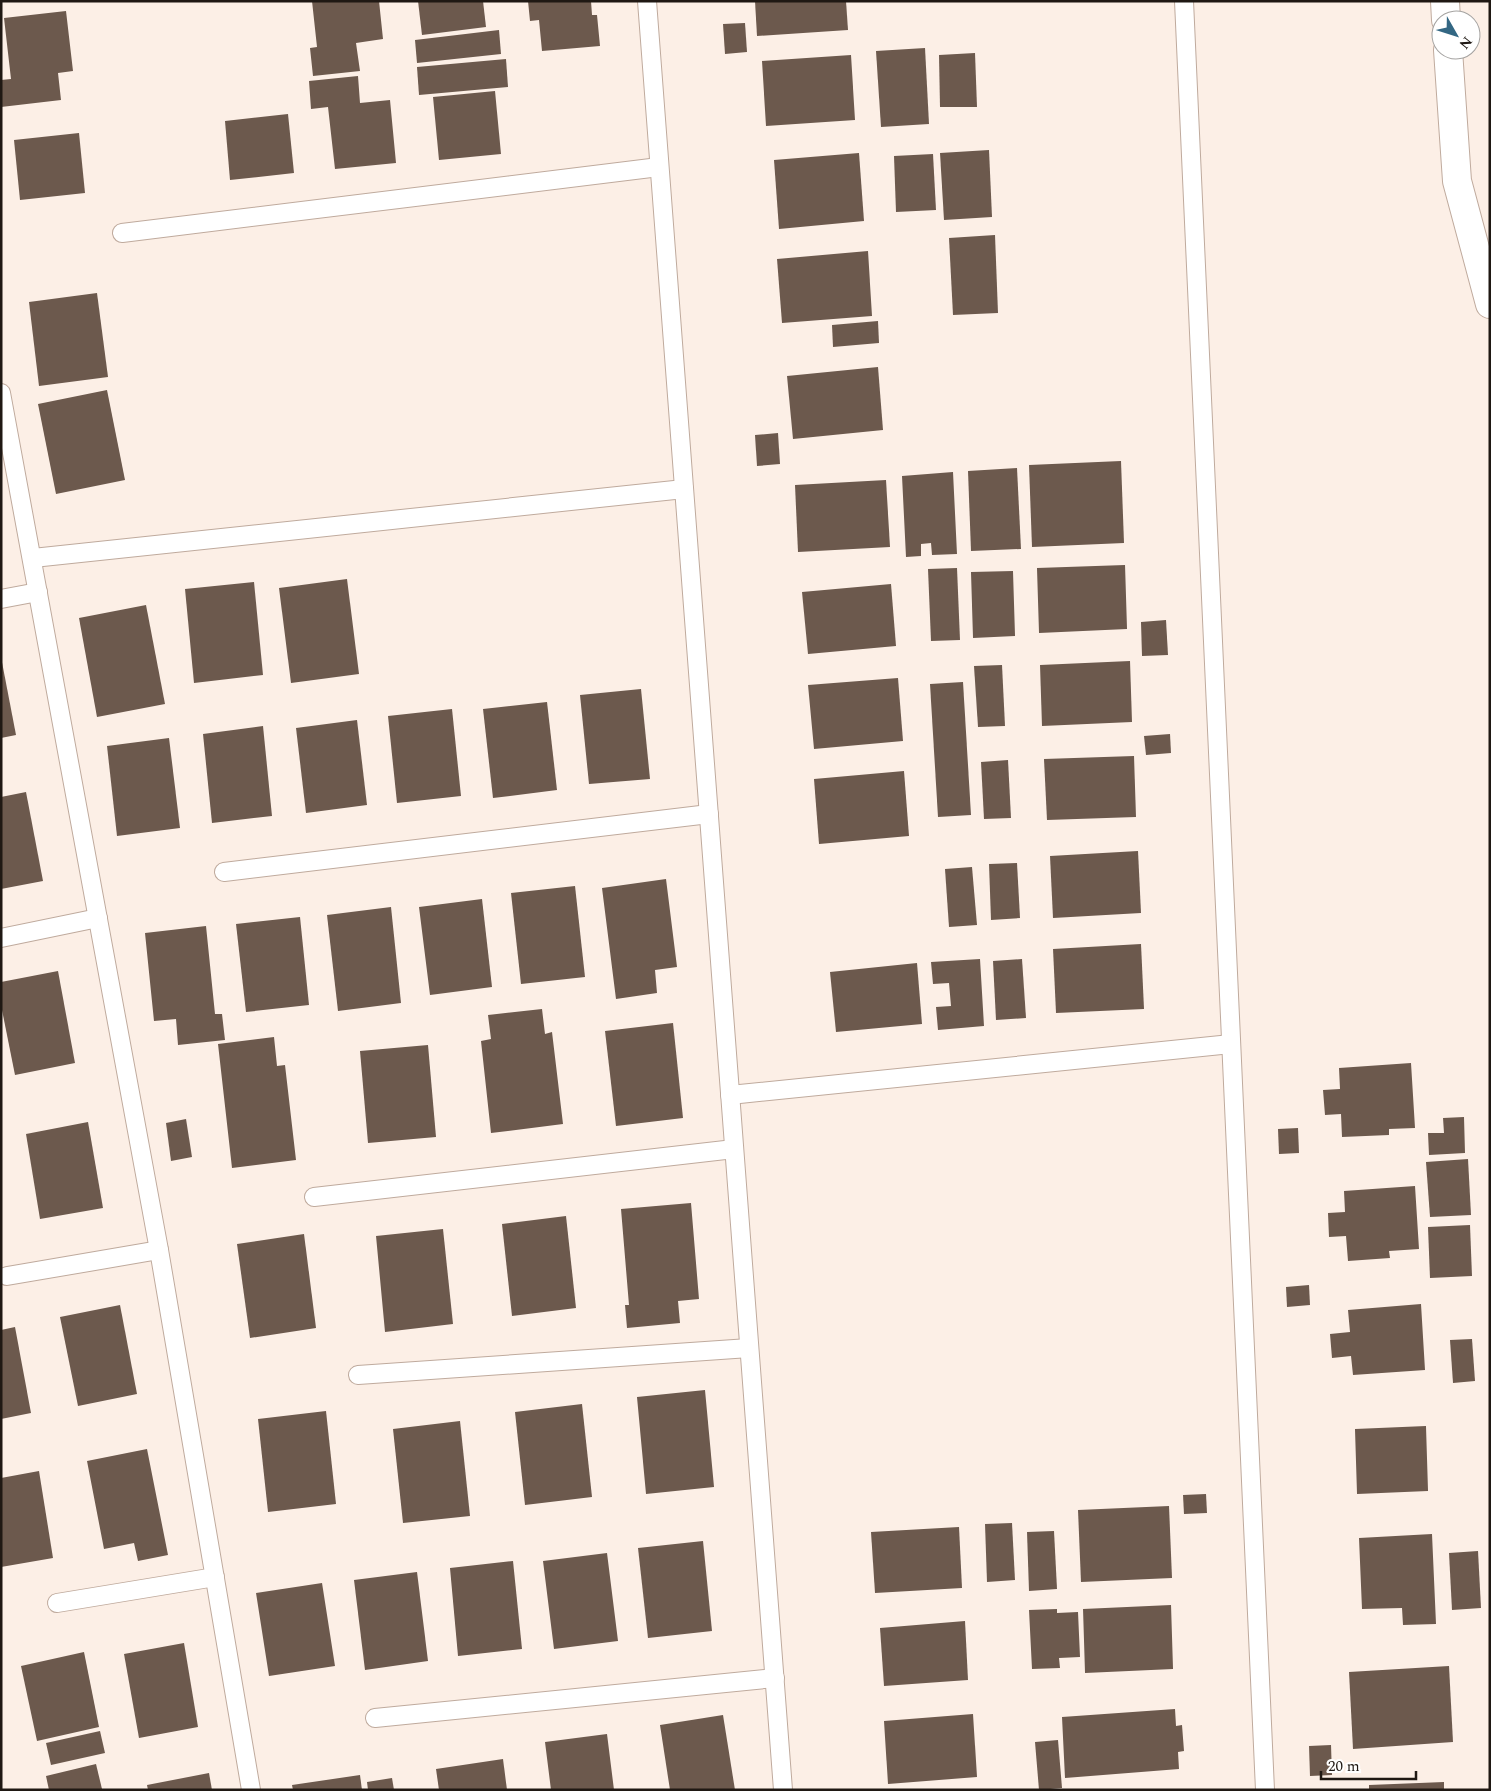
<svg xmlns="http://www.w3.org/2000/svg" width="1491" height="1791" font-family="Spectral,serif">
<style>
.building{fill:#6c594d}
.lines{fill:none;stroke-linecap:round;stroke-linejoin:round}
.service-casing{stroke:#bfaa9d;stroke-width:20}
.minor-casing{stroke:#bfaa9d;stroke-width:30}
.service{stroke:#fff;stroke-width:18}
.minor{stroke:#fff;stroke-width:28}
</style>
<rect width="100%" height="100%" fill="#fcefe6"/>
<g class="building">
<polygon points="312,1 379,1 383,39 356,43 360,71 313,76 310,48 317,47"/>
<polygon points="418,1 483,1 486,27 422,35"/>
<polygon points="528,1 591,1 592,15 597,15 600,46 542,51 539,20 530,21"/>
<polygon points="755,1 846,1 848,30 757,36"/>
<polygon points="66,11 73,71 58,73 61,100 1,107 1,80 11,79 4,18"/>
<polygon points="745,23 747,52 725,54 723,24"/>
<polygon points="499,30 501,54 417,63 415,40"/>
<polygon points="925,48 929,124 881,127 876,51"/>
<polygon points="975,53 977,107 940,107 939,55"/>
<polygon points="851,55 855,120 766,126 762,61"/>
<polygon points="506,59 508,87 419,95 417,67"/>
<polygon points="358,76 360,103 390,100 396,163 335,169 328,107 311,109 309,81"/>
<polygon points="495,91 501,154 439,160 433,97"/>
<polygon points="288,114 294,173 230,180 225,121"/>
<polygon points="79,133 85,193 20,200 14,140"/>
<polygon points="989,150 992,217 944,220 940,153"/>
<polygon points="859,153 864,221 779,229 774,160"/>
<polygon points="933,154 936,210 896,212 894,156"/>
<polygon points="995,235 998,313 953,315 949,238"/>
<polygon points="868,251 872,316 782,323 777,259"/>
<polygon points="97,293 108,377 39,386 29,302"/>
<polygon points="878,321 879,343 833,347 832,325"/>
<polygon points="878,367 883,430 793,439 787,376"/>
<polygon points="107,390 125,480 56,494 38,404"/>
<polygon points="778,433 780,464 757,466 755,435"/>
<polygon points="1121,461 1124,543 1032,547 1029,465"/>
<polygon points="1017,468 1021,549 971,551 968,471"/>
<polygon points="953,472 957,554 932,555 931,543 921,544 921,556 906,557 902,476"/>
<polygon points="886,480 890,547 798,552 795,485"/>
<polygon points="1125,565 1127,629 1039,633 1037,568"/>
<polygon points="957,568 960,640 931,641 928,569"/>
<polygon points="1013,571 1015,636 973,638 971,572"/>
<polygon points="347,579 359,674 291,683 279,588"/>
<polygon points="254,582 263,675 194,683 185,589"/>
<polygon points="891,584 896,646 808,654 802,592"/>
<polygon points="146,605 165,704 97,717 79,618"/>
<polygon points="1166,620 1168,655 1142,656 1141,622"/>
<polygon points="1,657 16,735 1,738"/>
<polygon points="1130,661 1132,722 1042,726 1040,665"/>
<polygon points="1002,665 1005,726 978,727 974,666"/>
<polygon points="898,678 903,741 814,749 808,685"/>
<polygon points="963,682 971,815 938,817 930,684"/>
<polygon points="641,689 650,779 589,784 580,695"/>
<polygon points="547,702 557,790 493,798 483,709"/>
<polygon points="452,709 461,796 397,803 388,716"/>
<polygon points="357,720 367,805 306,813 296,728"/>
<polygon points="263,726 272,816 212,823 203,734"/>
<polygon points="1170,734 1171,753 1146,755 1144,736"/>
<polygon points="169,738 180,828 117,836 107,746"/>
<polygon points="1134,756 1136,817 1047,820 1044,759"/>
<polygon points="1008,760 1011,818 984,819 981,762"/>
<polygon points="904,771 909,836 819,844 814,779"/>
<polygon points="26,792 43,881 1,889 1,797"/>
<polygon points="1138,851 1141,913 1053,918 1050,856"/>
<polygon points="1017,863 1020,918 991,920 989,864"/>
<polygon points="972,867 977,925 949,927 945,869"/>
<polygon points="666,879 677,967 655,970 657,993 616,999 602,888"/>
<polygon points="575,886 585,977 521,984 511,893"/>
<polygon points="482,899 492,987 430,995 419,907"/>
<polygon points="391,907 401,1003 338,1011 327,915"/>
<polygon points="300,917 309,1005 246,1012 236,924"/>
<polygon points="206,926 215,1014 222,1014 225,1040 178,1045 176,1019 154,1021 145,933"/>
<polygon points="1141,944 1144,1009 1056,1013 1053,949"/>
<polygon points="980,959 984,1026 938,1030 936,1007 951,1006 949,983 933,984 931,962"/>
<polygon points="1022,959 1026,1018 996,1020 993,961"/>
<polygon points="917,963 922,1024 836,1032 830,972"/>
<polygon points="58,971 75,1063 15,1075 1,1005 1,982"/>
<polygon points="542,1009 545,1034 552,1032 563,1124 491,1133 481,1041 491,1039 488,1015"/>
<polygon points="673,1023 683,1118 616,1126 605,1031"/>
<polygon points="274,1037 277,1066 285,1065 296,1160 232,1168 218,1044"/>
<polygon points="428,1045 436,1137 368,1143 360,1051"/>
<polygon points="1411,1063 1415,1128 1389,1129 1389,1135 1342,1137 1341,1114 1325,1115 1323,1090 1340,1089 1339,1068"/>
<polygon points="1464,1117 1465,1153 1429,1155 1428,1133 1444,1133 1443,1118"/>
<polygon points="186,1119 192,1157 171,1161 166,1123"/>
<polygon points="88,1122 103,1208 40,1219 26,1134"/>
<polygon points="1298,1128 1299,1153 1279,1154 1278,1129"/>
<polygon points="1468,1159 1471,1215 1430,1217 1426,1162"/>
<polygon points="1415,1186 1419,1249 1389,1251 1390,1258 1348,1261 1346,1236 1329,1237 1328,1213 1345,1212 1344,1191"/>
<polygon points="691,1203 699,1299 678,1301 680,1323 627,1328 625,1305 629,1305 621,1209"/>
<polygon points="566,1216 576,1308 512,1316 502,1224"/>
<polygon points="1470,1225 1472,1276 1430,1278 1428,1227"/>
<polygon points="443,1229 453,1324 385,1332 376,1236"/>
<polygon points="304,1234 316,1328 250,1338 237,1244"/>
<polygon points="1309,1285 1310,1305 1287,1307 1286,1287"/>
<polygon points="1421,1304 1425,1370 1353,1375 1351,1356 1332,1358 1330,1334 1350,1332 1348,1310"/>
<polygon points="120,1305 137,1394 78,1406 60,1317"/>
<polygon points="15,1327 31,1413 1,1419 1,1330"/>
<polygon points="1472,1339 1475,1381 1453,1383 1450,1340"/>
<polygon points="705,1390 714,1487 646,1494 637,1397"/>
<polygon points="582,1404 592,1497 525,1505 515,1412"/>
<polygon points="326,1411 336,1504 268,1512 258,1419"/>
<polygon points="460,1421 470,1516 403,1523 393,1429"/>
<polygon points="1426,1426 1428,1491 1357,1494 1355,1429"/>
<polygon points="147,1449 168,1555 138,1561 134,1543 104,1549 87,1461"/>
<polygon points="39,1471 53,1558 1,1567 1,1478"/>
<polygon points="1206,1494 1207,1513 1184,1514 1183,1495"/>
<polygon points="1169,1506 1172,1578 1081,1582 1078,1510"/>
<polygon points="1012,1523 1015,1580 987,1582 985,1524"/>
<polygon points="959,1527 962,1588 875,1593 871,1532"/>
<polygon points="1054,1531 1057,1589 1029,1591 1027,1532"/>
<polygon points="1432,1534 1436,1624 1403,1625 1402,1608 1362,1609 1359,1538"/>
<polygon points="703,1541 712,1631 648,1638 638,1548"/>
<polygon points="1478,1551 1481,1608 1452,1610 1449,1553"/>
<polygon points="607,1553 618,1641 554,1649 543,1561"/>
<polygon points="513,1561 522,1649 458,1656 450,1568"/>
<polygon points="417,1572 428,1661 365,1670 354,1580"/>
<polygon points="322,1583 335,1666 269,1676 256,1593"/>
<polygon points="1171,1605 1173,1669 1085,1673 1083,1609"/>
<polygon points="1057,1609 1057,1613 1078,1612 1080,1657 1059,1658 1060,1668 1032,1669 1029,1610"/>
<polygon points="965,1621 968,1680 884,1686 880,1628"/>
<polygon points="184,1643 198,1727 139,1738 124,1654"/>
<polygon points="84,1652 99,1727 37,1741 21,1666"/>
<polygon points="1449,1666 1453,1742 1353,1749 1349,1672"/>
<polygon points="1175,1709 1176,1726 1182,1725 1184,1751 1178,1752 1179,1769 1065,1778 1062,1717"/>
<polygon points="973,1714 977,1777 888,1784 884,1721"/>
<polygon points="723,1715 735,1790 670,1790 660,1725"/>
<polygon points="100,1731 105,1753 51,1765 46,1743"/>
<polygon points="607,1734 614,1790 551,1790 545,1742"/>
<polygon points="1058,1740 1062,1788 1039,1790 1035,1742"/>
<polygon points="1331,1745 1332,1775 1310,1776 1309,1746"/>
<polygon points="503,1759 507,1790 439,1790 436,1769"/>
<polygon points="96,1764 102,1789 49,1790 46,1776"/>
<polygon points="209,1773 212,1790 148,1790 147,1785"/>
<polygon points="360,1775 362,1790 293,1790 292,1785"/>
<polygon points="392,1778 394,1790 368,1790 367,1782"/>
<polygon points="1444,1782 1444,1790 1369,1790 1369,1785"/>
</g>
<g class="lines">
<g class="service-casing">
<g id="service">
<polyline points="647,1 783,1790"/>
<polyline points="1184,1 1265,1790"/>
<polyline points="122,233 659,167"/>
<polyline points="1,393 159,1250 251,1790"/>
<polyline points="33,558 684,489"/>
<polyline points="1,599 38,592"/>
<polyline points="224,872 709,814"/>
<polyline points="1,938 98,918"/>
<polyline points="730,1095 1231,1044"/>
<polyline points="314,1197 734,1149"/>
<polyline points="7,1276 159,1250"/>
<polyline points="358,1375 749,1348"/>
<polyline points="57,1603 215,1577"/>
<polyline points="375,1718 775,1678"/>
</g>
</g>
<g class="minor-casing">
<g id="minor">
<polyline points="1445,1 1446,20"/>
<polyline points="1448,50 1457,181 1490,304"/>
</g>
</g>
<use href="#service" class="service"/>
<use href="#minor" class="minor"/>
</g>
<rect width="1491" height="1791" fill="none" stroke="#1f1813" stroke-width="5"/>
<g transform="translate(1456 35) rotate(129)"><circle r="24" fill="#ffffff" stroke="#a5a3a1"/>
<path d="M0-4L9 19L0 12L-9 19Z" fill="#336783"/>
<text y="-8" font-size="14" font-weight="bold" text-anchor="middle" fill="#1f1813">N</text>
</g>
<path d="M1321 1771v8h95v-8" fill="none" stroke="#1f1813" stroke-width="2.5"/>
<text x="1328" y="1771" font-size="15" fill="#1f1813" stroke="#ffffff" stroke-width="4" paint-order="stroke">20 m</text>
</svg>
